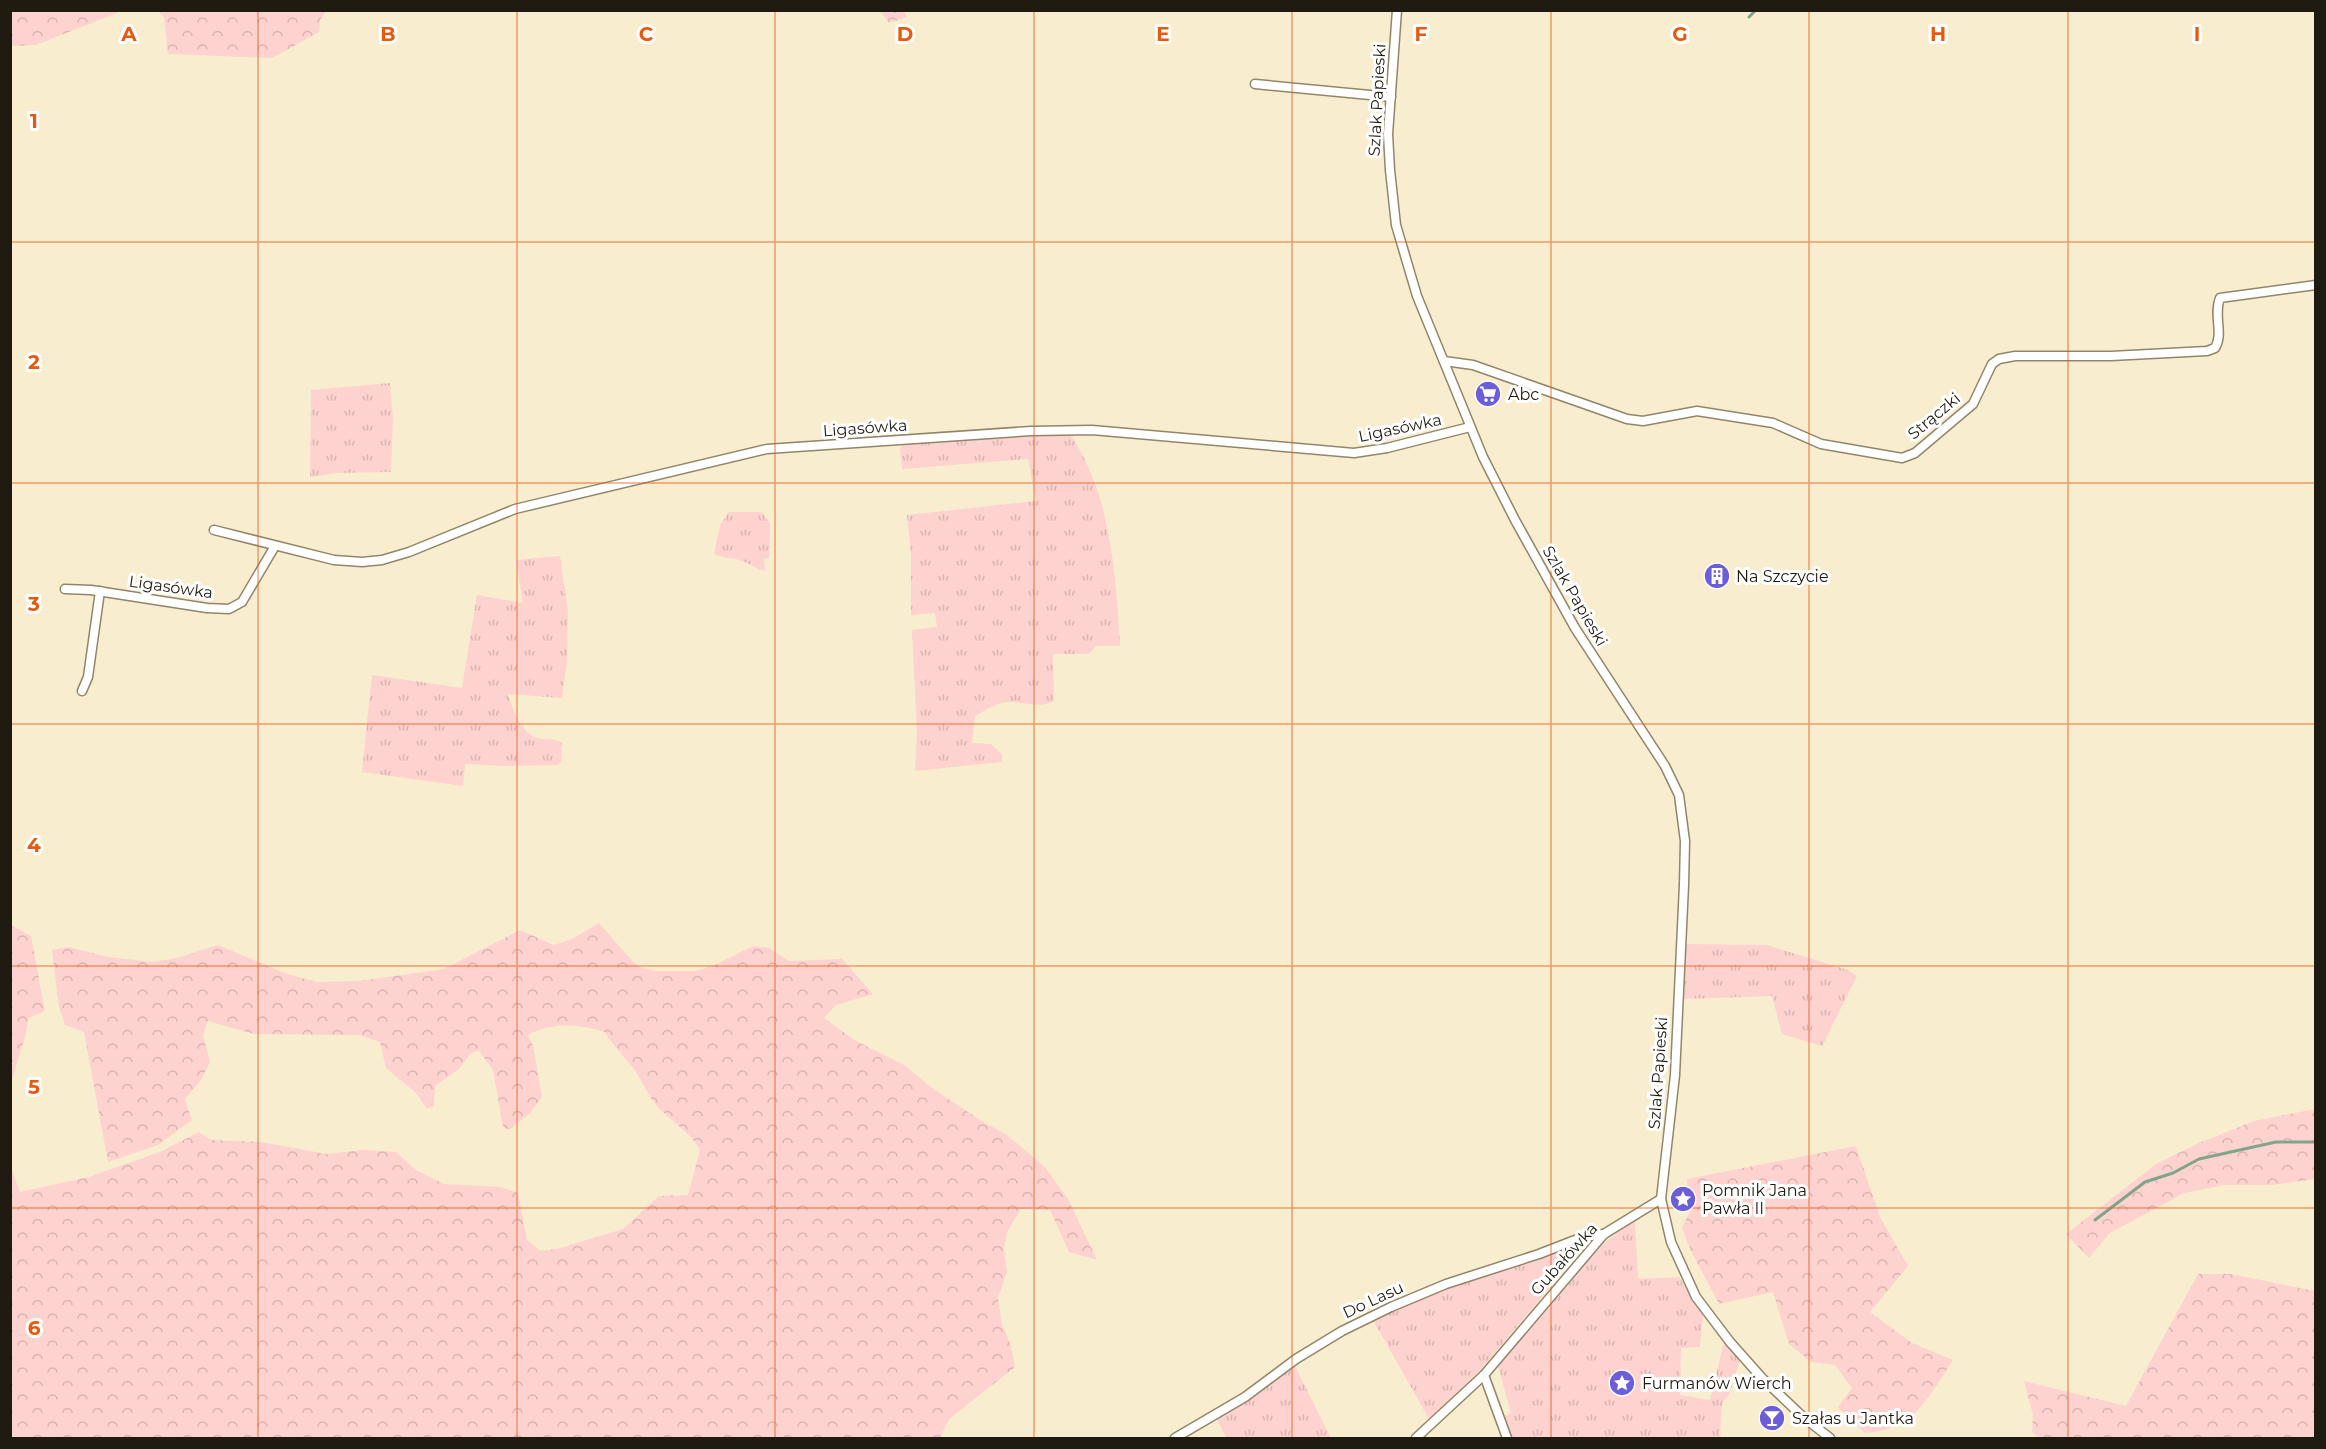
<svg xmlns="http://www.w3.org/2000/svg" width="2326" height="1449" font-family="Montserrat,sans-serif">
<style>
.grass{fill:url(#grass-tufts)}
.forest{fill:url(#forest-crowns)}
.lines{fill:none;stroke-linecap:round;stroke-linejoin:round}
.stream{stroke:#80a58b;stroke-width:3}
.street-casing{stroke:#91866a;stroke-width:11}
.street{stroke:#fff;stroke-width:8}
.grid{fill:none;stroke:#e8590c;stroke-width:1.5;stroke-opacity:0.55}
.labels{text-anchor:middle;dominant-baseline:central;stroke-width:6;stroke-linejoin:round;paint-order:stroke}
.street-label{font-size:16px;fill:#1f1b10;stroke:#fff}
.poi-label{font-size:16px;fill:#1f1b10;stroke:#fff;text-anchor:start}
.grid-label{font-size:20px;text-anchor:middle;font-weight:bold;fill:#e8590c;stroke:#fff;stroke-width:6;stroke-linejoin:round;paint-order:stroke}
</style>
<defs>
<pattern id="grass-tufts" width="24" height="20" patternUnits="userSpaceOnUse" patternTransform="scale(1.5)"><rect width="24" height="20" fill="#fed2cf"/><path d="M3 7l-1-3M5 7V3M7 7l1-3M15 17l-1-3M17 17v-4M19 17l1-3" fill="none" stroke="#d9b4b1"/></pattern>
<pattern id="forest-crowns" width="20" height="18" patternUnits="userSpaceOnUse" patternTransform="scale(1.5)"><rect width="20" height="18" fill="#fed2cf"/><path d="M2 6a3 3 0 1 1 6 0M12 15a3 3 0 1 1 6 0" fill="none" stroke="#d9b4b1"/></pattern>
</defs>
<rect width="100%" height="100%" fill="#f9edcf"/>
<g class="grass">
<polygon points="390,383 393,420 391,472 339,473 310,477 311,390"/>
<path d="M1070 434C1111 494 1116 576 1120 646H1096L1089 654H1053L1054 701C1039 709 1027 702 1011 702 998 701 986 710 975 716L972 743 991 744 1002 754V762L915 771 917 731 912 630 937 627 935 613 911 615V554L907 515 1036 501 1028 459 902 469 900 449 902 445 1023 435Z"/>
<path d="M729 512H762L770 524 769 558 764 559 765 571C756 569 751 564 742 561 733 557 722 559 714 554L720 525Z"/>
<path d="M560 556 568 612 567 661 562 698 508 694C512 708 520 731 535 737 544 741 554 737 562 743L561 762 558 765 504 766 465 764 463 786 362 772 372 675 462 688 477 595 523 603 516 560Z"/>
<polygon points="1686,944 1767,945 1848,970 1857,976 1822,1046 1782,1034 1772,996 1684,999"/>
<path d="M1635 1221 1638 1279 1679 1277 1703 1315 1700 1347 1681 1348 1680 1395 1710 1400 1724 1342 1740 1360 1729 1395 1722 1403 1720 1438H1510L1503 1417 1511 1413 1498 1366C1537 1318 1581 1252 1635 1221Z"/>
<polygon points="1588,1239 1590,1242 1577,1255 1482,1368 1429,1419 1373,1320 1419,1297"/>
<polygon points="1294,1364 1331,1438 1226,1438 1216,1417"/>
</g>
<g class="forest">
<polygon points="10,11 11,10 122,11 36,45 11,46"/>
<polygon points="158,11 326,11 320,20 319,32 272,58 168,54 164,17"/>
<polygon points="880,11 904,11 907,17 889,23"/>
<path d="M599 923 633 962 642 968 657 971H696L715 965 753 946 769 948 789 961 842 959 873 994 836 1005 824 1018 856 1041 904 1065 932 1088 980 1120 1007 1135 1045 1167 1068 1199 1097 1260 1069 1252 1050 1210 1021 1209 1007 1232 1004 1248 1007 1272 998 1298 1002 1324 1011 1346 1015 1367 949 1419 940 1438H11V1168L20 1192 89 1177 160 1152 199 1132 211 1140 261 1142 327 1154 362 1150 396 1152 416 1170 444 1184 501 1187 518 1193 527 1240 541 1251 557 1249 623 1229 659 1196 688 1195 700 1150C691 1134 678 1126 665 1114 651 1102 645 1087 636 1072 627 1058 613 1047 605 1032 578 1024 553 1022 528 1035L533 1046 542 1097 530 1113 509 1130 503 1127 493 1070 479 1051 471 1053 459 1069 435 1086 434 1107 426 1108 417 1094 386 1068 380 1042 359 1035 254 1034 208 1021 203 1035 210 1062 201 1080 185 1099 192 1120 158 1145 108 1162 84 1032 65 1025 59 1007 52 950 69 947 108 957 153 962 177 958 218 945 287 974 317 982 359 981 444 969 520 930 554 945 572 939Z"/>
<polygon points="11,925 31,936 45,1011 28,1018 26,1034 11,1082"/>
<polygon points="2315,1109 2315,1179 2272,1185 2225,1185 2184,1193 2110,1233 2089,1258 2066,1234 2156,1164 2199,1143 2254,1121"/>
<path d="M1856 1146 1880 1217 1908 1266 1870 1312 1912 1343 1953 1360C1929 1397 1914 1430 1865 1433L1838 1407 1852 1388 1835 1365 1811 1362 1789 1344 1773 1292 1719 1304 1691 1251 1682 1228 1689 1213 1687 1179Z"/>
<polygon points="2198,1274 2231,1274 2315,1291 2315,1438 2039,1438 2032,1432 2033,1415 2024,1381 2126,1406"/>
</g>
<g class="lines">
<g class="stream">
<polyline points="894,10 895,11"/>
<polyline points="1749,17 1756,10"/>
<polyline points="2095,1220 2145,1182 2173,1173 2199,1159 2276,1142 2316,1142"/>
</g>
<g class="street-casing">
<g id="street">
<polyline points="1397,10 1388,134 1390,170 1396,225 1417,296 1483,457 1515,520 1575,628 1665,766 1679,795 1685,841 1684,885 1675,1075 1661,1199 1671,1242 1696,1297 1730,1342 1762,1378 1802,1416 1830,1438"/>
<polyline points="1255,84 1391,97"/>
<path d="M1444 361 1473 365 1627 419 1643 421 1697 411 1773 423 1821 444 1902 458 1915 453 1973 404 1992 364 1999 359 2015 356H2111L2207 351 2215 348C2224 333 2213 316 2220 298L2316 285"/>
<polyline points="214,530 334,560 362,562 382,560 409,552 515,509 767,449 1031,431 1092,430 1354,453 1387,448 1470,427"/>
<polyline points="65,589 91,590 207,608 229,609 242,602 275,546"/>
<polyline points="82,691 88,677 100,591"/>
<polyline points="1484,1375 1507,1438"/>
<polyline points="1175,1438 1245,1397 1296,1359 1342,1331 1391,1307 1446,1284 1539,1254 1583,1237 1604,1234"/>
<polyline points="1416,1438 1484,1375 1604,1234 1661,1199"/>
</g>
</g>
<use href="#street" class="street"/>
</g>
<path class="grid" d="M258 10V1438M517 10V1438M775 10V1438M1034 10V1438M1292 10V1438M1551 10V1438M1809 10V1438M2068 10V1438M10 242H2316M10 483H2316M10 724H2316M10 966H2316M10 1208H2316"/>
<defs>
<g id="supermarket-disc" transform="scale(1.35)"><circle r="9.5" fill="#6b5ed7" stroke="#fff"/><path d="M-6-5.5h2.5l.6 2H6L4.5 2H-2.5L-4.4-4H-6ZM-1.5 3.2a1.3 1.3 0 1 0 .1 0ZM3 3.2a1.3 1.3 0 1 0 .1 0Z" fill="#fff"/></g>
<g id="building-disc" transform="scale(1.35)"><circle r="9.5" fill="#6b5ed7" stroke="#fff"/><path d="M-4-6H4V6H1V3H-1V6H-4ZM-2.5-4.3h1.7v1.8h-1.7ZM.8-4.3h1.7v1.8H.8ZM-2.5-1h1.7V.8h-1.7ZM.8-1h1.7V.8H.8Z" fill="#fff"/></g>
<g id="sight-disc" transform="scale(1.35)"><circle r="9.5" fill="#6b5ed7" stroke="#fff"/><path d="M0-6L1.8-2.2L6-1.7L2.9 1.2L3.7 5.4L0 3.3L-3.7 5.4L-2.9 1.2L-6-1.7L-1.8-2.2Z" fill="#fff"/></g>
<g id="bar-disc" transform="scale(1.35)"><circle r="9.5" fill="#6b5ed7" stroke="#fff"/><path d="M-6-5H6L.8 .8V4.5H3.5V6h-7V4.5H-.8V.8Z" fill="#fff"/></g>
</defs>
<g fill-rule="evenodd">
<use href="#supermarket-disc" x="1488" y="394"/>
<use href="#building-disc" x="1717" y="576"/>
<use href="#sight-disc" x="1683" y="1199"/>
<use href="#sight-disc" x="1622" y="1383"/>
<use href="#bar-disc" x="1772" y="1418"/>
</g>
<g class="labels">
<g class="street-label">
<text transform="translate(1377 100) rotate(-87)">Szlak Papieski</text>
<text transform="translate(1934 416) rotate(-40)">Strączki</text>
<text transform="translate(865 428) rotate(-4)">Ligasówka</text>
<text transform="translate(1400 428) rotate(-12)">Ligasówka</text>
<text transform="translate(171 587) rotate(8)">Ligasówka</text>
<text transform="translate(1575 596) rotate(60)">Szlak Papieski</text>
<text transform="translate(1658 1073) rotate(-86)">Szlak Papieski</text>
<text transform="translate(1564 1259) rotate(-48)">Gubałówka</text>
<text transform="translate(1373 1300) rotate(-25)">Do Lasu</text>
</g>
<g class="poi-label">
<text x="1508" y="394">Abc</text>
<text x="1736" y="576">Na Szczycie</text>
<text x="1702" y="1190">Pomnik Jana<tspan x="1702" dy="18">Pawła II</tspan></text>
<text x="1642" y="1383">Furmanów Wierch</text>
<text x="1792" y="1418">Szałas u Jantka</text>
</g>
</g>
<g class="grid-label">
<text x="129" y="41">A</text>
<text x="388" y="41">B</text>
<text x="646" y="41">C</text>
<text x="905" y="41">D</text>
<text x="1163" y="41">E</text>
<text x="1421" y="41">F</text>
<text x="1680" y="41">G</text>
<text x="1938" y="41">H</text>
<text x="2197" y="41">I</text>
<text x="34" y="128">1</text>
<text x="34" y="369">2</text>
<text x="34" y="611">3</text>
<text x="34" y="852">4</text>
<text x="34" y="1094">5</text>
<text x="34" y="1335">6</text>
</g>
<rect width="2326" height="1449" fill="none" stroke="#1f1b10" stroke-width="24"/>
</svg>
